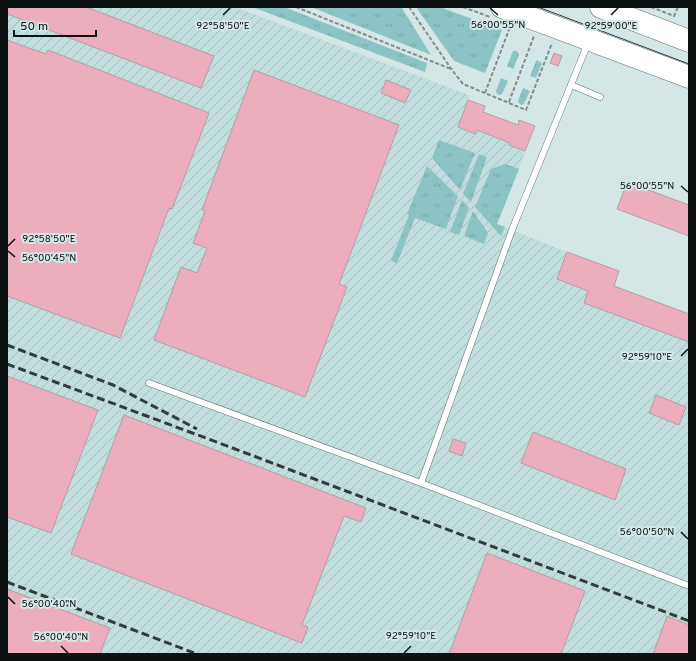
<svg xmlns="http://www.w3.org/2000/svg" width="696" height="661" font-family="Overpass,sans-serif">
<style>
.industrial{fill:url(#industrial-furrows)}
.grass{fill:url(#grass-tufts)}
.building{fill:#ecaebd;stroke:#afa0a3}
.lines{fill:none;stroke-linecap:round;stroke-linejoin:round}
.lane-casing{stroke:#627171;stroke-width:7}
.highway-casing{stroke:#627171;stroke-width:23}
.path{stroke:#828e8e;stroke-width:2;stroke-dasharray:4 2;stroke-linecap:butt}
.lane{stroke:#fff;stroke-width:6}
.highway{stroke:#fff;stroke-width:22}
.tram{stroke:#333b3b;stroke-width:1}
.rail{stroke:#333b3b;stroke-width:3;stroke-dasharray:8 4;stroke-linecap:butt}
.ticks{fill:none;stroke:#0d1313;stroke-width:1.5}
.ticks-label{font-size:10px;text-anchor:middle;fill:#0d1313;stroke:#d5e6e6;stroke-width:4;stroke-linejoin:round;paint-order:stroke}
</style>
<defs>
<pattern id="industrial-furrows" width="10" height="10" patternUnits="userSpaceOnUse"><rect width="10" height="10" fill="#c2dddd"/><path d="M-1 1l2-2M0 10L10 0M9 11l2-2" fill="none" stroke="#a6bdbd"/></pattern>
<pattern id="grass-tufts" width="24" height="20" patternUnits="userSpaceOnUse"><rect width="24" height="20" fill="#8cc4c5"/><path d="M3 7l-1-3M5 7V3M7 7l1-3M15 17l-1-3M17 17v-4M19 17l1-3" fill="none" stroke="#78a8a8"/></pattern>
</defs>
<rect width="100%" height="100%" fill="#d5e6e6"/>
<polygon class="industrial" points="7,7 235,7 469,95 468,100 485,106 483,112 517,125 519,120 535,126 497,224 567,252 588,291 584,303 689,342 689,654 7,654"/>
<g class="grass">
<polygon points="252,7 284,7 427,63 425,72"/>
<polygon points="311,7 399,7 402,8 431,55"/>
<polygon points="416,7 440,7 502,30 485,73 454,61"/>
<path d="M513 51C516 50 519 52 519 55L513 69 507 66Z"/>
<polygon points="537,60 542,63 536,78 530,76 536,61"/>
<polygon points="501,78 508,81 502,94 499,95 496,92 496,91"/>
<polygon points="523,88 530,91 524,104 521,105 518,102 518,101"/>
<polygon points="439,140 475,153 460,190 432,158"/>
<polygon points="479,154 487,157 471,202 463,194"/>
<polygon points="505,164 519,169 497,224 505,227 501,236 475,207 491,169"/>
<polygon points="427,166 458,196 446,229 415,218 397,263 391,261 409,215 407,214"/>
<polygon points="462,200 469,208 459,235 450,232"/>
<polygon points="473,211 488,233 484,244 464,236"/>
</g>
<g class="building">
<polygon points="7,7 86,7 214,56 201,88 7,14"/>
<polygon points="7,40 46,54 48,50 209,113 172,209 169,208 120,338 7,296"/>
<polygon points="554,53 562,56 558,66 550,63"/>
<polygon points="254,70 399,125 339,284 347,287 305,397 154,340 181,267 197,273 207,248 193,243 205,211 202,210"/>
<polygon points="386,80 411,90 405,103 381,93"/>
<polygon points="468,100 485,106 483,112 518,125 519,120 535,126 525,151 509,145 510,143 477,130 475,134 458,127"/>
<polygon points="627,182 689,205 689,236 617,209"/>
<polygon points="567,252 619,271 614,286 689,314 689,342 584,303 588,291 557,279"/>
<polygon points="7,376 98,410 51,533 7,517"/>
<polygon points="656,395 686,407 679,425 649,413"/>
<polygon points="124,415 366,508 361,522 344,516 302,625 308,627 302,643 71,554"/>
<polygon points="533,432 626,469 615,500 521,463"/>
<polygon points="453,439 466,443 462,456 449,451"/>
<polygon points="487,553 585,591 561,654 449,654"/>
<polygon points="7,589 110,628 100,654 7,654"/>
<polygon points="667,616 689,625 689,654 653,654"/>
</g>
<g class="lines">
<g class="lane-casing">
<g id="lane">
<polyline points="571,85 600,97"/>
<polyline points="149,383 421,483 689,586"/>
<polyline points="421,483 512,230 588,43"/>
</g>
</g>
<g class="highway-casing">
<g id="highway">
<polyline points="502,7 689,77"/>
<polyline points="601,7 689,41"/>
</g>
</g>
<g class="path">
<polyline points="296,7 451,69"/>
<polyline points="409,7 452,70 463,84 526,110 552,43"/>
<polyline points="463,7 490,17"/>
<polyline points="651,7 674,16 678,7"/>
<polyline points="485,93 510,27"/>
<polyline points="509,102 534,36"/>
</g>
<use href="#lane" class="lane"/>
<use href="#highway" class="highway"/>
<polyline class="tram" points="538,7 689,64"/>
<g class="rail">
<polyline points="7,345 113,385 197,429"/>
<polyline points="7,364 230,447 689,621"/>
<polyline points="7,582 197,654"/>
</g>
</g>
<path class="ticks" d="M490 8 498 15M223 15 230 8M611 15 618 8M681 186 688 192M8 246 15 239M8 251 15 257M681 356 688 349M681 532 688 539M8 597 15 604M61 646 68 653M404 653 411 646"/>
<g class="ticks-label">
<text x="498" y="28">56°00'55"N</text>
<text x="611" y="29">92°59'00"E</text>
<text x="223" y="29">92°58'50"E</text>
<text x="647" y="189">56°00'55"N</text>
<text x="49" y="242">92°58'50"E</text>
<text x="49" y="261">56°00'45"N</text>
<text x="647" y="360">92°59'10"E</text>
<text x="647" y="535">56°00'50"N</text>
<text x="49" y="607">56°00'40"N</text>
<text x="411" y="639">92°59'10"E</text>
<text x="61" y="640">56°00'40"N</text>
</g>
<rect width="696" height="661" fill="none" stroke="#0d1313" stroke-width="16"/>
<path d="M14 30v6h82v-6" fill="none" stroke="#0d1313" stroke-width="2"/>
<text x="20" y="30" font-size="12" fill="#0d1313" stroke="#d5e6e6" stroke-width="3" paint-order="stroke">50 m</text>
</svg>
